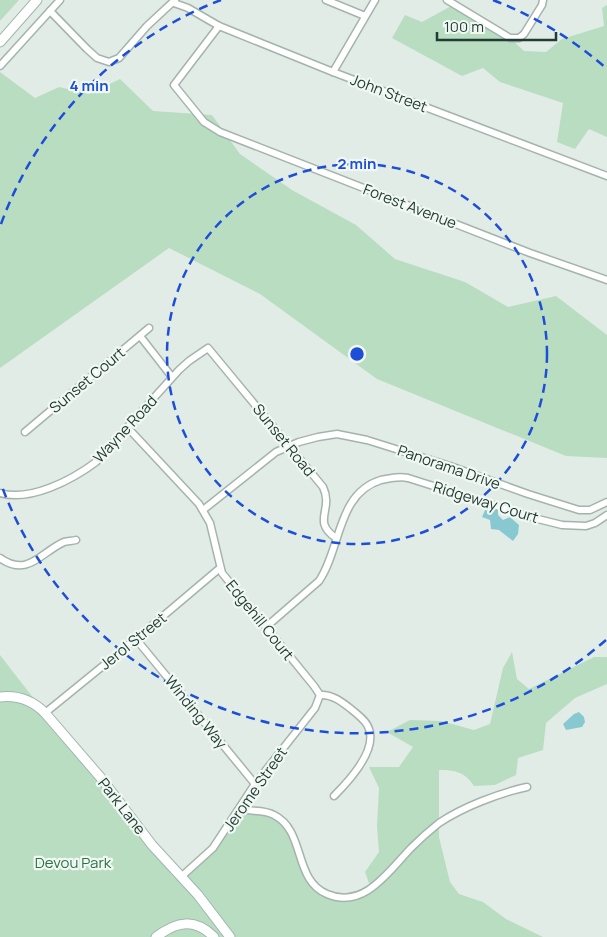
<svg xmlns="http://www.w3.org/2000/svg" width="607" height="937" font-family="Manrope,sans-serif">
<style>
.green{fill:#b9ddc1}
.water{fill:#88c9d1}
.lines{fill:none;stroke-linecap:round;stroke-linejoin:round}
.street-casing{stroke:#a4b4ad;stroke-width:9}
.secondary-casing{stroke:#9fb7ae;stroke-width:11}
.street{stroke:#fff;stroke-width:6}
.secondary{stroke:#fff;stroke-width:9}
.ring{fill:none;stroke:#1d4ed8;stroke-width:2.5;stroke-dasharray:9 6}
.labels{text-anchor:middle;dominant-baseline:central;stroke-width:4.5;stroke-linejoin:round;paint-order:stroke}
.street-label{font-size:15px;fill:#213c34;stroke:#f1f8f4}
.park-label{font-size:15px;fill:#2b7344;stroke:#f1f8f4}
.centre{fill:#1d4ed8;stroke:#f1f8f4;stroke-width:2.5}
.ring-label{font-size:15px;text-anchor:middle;font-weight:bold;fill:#1d4ed8;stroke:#f1f8f4;stroke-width:4.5;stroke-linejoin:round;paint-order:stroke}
</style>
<rect width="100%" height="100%" fill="#e1ece6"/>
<g class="green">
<polygon points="0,0 19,0 0,21"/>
<polygon points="453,5 510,38 524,51 546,52 562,39 604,26 602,8 607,5 607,137 589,129 575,149 557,142 563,103 500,82 483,68 462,76 392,38 405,15 422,22"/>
<polygon points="0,72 35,98 59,87 89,94 120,79 153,111 212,115 240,154 292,190 356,225 395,259 465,282 508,307 556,296 607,335 607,458 566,456 377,379 260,294 169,248 0,368"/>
<path d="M512 652 517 679 529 689 594 657H607V684L575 698 546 723 543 750 518 758 516 775 495 785 474 786C465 772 455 770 439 770V837L450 882 459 894 483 902 506 919 543 937H0V655L45 713 181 877 204 857 241 809 264 811 287 825 307 875 320 890 348 898 371 889 365 872 379 852 377 826 379 788 369 767H399L413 747 387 732 410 720 441 721 474 730 490 724 503 668Z"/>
</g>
<g class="water">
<polygon points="486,508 498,510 498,515 503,520 510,517 519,525 518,534 513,541 499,530 491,529 490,520 482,517"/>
<polygon points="579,712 584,717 585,722 582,727 566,730 563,724 574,714"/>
</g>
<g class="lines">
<g class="street-casing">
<g id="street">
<polyline points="326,0 365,16"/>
<polyline points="447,0 510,38 519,38 524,34 542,5 543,0"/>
<polyline points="174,3 188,8 219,26 333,72 607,176"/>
<polyline points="50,11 87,49 97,58 109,62 119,58 147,26 175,0"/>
<polyline points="219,26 174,85 204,122 220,132 530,253 607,280"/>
<polyline points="0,66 60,0"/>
<polyline points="333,72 375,0"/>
<polyline points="140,336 172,377"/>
<polyline points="128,428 199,504 210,523 222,573 314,686 320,695"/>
<polyline points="25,432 149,328"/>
<path d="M0 493C30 502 72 480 96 462L179 370 189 361 208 348 323 487C334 510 311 521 336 538"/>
<polyline points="203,510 276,452 299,442 318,437 337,434 367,440 450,466 528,494 579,510 590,510 607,502"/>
<path d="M0 558C28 578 41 552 64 542 67 541 72 541 76 540"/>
<path d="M266 627 319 581C341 549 337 493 381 480 391 478 399 476 408 478L538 519 562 525 586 526 595 523 607 515"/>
<polyline points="136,639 255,784"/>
<path d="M320 695C332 694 342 702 351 709 357 714 367 721 369 729 377 751 348 782 334 796"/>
<polyline points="45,713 136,639 220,568"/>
<path d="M241 809C251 812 264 809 274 815 306 831 293 880 327 894 364 910 389 871 411 848 420 839 429 831 439 823 463 807 499 793 527 787"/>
<polyline points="181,877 213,848 255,784 315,708 320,695"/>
</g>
</g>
<g class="secondary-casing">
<g id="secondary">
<polyline points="0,42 37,0"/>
<path d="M0 697C18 695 32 700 45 713L101 778 152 845 198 895 230 937"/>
<path d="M156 937C177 921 195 918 214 937"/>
</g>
</g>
<use href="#street" class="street"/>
<use href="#secondary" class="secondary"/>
</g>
<g class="ring">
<circle cx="357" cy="354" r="190"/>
<path d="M606 640A379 379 0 0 1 1 484M1 224A379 379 0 0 1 221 0M493 0A379 379 0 0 1 606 68"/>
</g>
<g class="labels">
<g class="street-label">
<text transform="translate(389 93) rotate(21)">John Street</text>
<text transform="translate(410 206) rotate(21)">Forest Avenue</text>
<text transform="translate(87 380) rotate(-40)">Sunset Court</text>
<text transform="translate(125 429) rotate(-47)">Wayne Road</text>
<text transform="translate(284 440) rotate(51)">Sunset Road</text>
<text transform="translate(449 467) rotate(19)">Panorama Drive</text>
<text transform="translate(486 502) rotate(17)">Ridgeway Court</text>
<text transform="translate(260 620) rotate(51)">Edgehill Court</text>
<text transform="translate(133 641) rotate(-39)">Jerol Street</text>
<text transform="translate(196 712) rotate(51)">Winding Way</text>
<text transform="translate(255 789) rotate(-55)">Jerome Street</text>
<text transform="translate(122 806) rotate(52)">Park Lane</text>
</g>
<g class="park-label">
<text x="73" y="862">Devou Park</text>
</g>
</g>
<circle cx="357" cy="354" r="8" class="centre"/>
<g class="ring-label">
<text x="89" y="91">4 min</text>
<text x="357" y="169">2 min</text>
</g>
<path d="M437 32v8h119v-8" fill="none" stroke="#213c34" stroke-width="2.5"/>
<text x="444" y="32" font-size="15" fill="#213c34" stroke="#f1f8f4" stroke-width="4" paint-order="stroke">100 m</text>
</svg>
